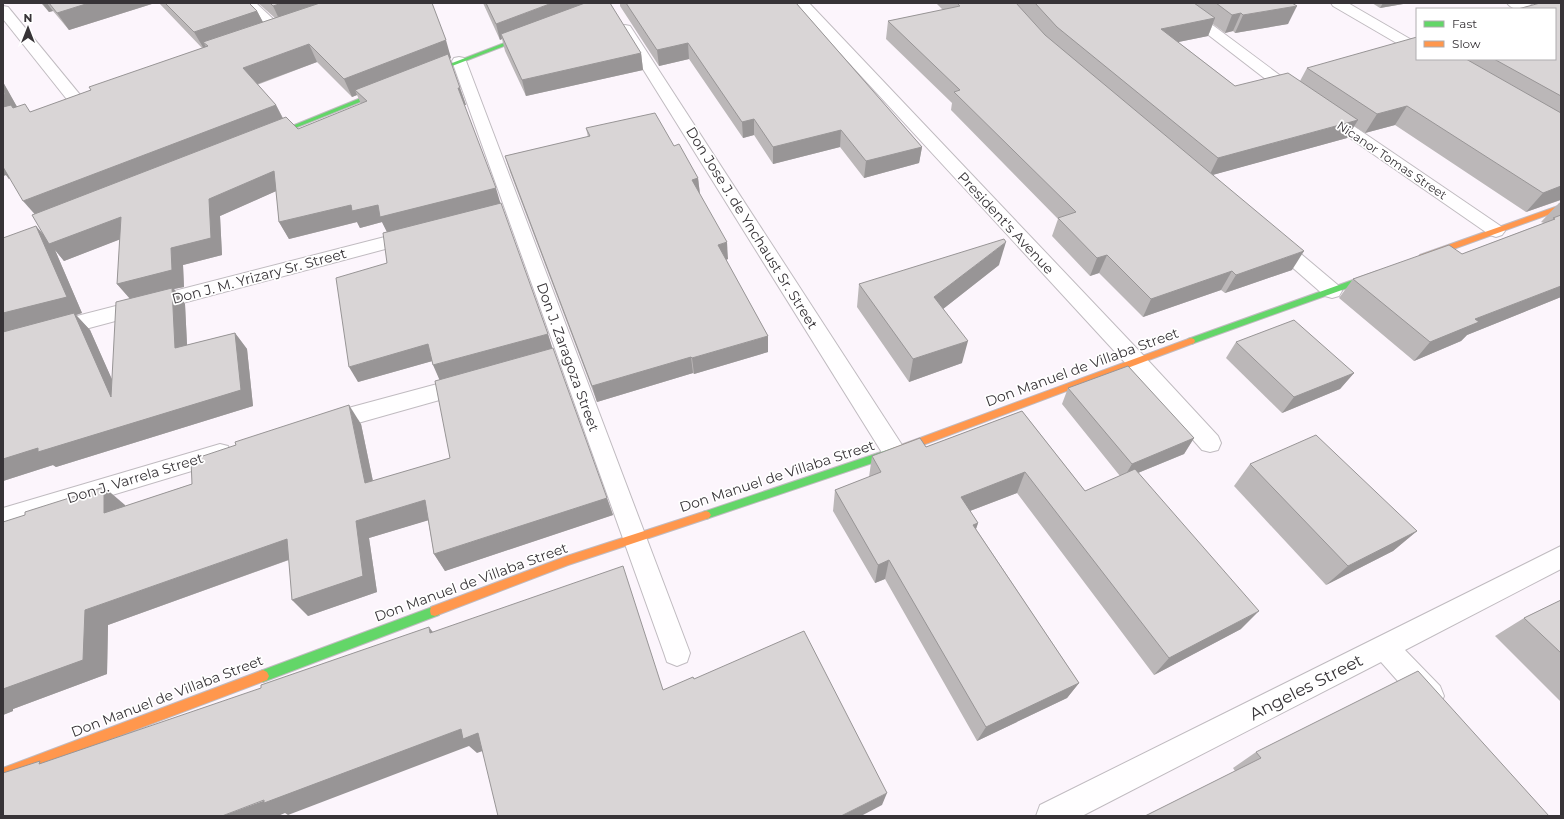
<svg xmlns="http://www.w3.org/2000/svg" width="1564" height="819" font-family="Montserrat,sans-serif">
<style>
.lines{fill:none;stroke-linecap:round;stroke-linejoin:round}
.street-casing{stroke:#c0bbc0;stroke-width:2}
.fast-casing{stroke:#c0bbc0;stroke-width:2}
.slow-casing{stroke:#c0bbc0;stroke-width:2}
.street{fill:#fffeff;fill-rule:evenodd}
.fast{fill:#63d668;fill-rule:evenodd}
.slow{fill:#ff974d;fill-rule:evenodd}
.wall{fill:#bbb7b8;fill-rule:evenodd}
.shaded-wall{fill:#989596}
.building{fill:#d9d5d6;stroke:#989596}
.labels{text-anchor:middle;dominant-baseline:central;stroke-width:3.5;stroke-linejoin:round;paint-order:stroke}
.far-street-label{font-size:12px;fill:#373337;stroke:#fff}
.street-label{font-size:14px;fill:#373337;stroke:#fff}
.near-street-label{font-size:17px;fill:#373337;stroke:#fff}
</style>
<rect width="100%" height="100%" fill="#fcf5fc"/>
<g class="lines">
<g class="street-casing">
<g id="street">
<polygon points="241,3 256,3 286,31 284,34 279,35 274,34"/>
<polygon points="794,3 809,3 1143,355 1218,436 1221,443 1218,450 1210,452 1202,450 1129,367"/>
<polygon points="1167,3 1183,3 1301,91 1303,94 1301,97 1295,99 1289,97"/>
<polygon points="1331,3 1348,3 1417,43 1417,53 1412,52 1333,6"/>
<path d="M1507 3C1516 3 1530 0 1536 9 1527 9 1513 12 1507 3Z"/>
<polygon points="3,6 8,7 81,96 83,99 81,102 75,104 69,102 3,19"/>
<polygon points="625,25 630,26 632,29 902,445 905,452 902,459 894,461 886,459 618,29 620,26"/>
<polygon points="459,57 464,58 466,61 690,653 687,662 677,666 667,662 664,653 452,61 454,58"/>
<polygon points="1327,110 1333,112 1502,227 1505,231 1502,235 1496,237 1490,235 1321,118 1319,115 1321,112"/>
<polygon points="412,230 419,232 421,236 419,240 3,351 3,335"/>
<polygon points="1275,236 1282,238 1339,286 1342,291 1339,296 1332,298 1325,296 1268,246 1266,242 1268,238"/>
<polygon points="467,376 475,378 478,384 475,390 326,432 318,429 315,423 318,417 326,414"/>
<polygon points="220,444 228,446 231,453 228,460 3,528 3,508"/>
<polygon points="1561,546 1561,569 1405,650 1440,686 1444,696 1440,706 1430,710 1420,706 1381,662 1082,816 1036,816 1040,805"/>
</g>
</g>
<g class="fast-casing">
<g id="fast">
<polygon points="530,33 535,34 426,76 421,75"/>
<polygon points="388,87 390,88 390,90 270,138 266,138 265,137"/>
<polygon points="1378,271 1382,274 1381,276 1194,343 1191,344 1187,341 1188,339"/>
<polygon points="896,447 899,448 901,451 899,454 706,519 703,518 701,515 703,512 706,511"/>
<polygon points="435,606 439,607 440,611 439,615 263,682 259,680 257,676 259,672 263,670"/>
</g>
</g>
<g class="slow-casing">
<g id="slow">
<polygon points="1561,205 1561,210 1426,259 1420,259 1419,257 1420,255"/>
<polygon points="1191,338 1194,339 1195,341 1194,343 899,454 893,454 891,451 893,448"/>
<polygon points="706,511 709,512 711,515 709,518 568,565 435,616 431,615 430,611 431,607 567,556"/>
<polygon points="263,670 267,672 269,676 267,680 3,780 3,768"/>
</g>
</g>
<use href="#street" class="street"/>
<use href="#fast" class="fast"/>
<use href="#slow" class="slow"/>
</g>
<g class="wall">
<polygon points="41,3 155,3 69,30 53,11 49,12"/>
<path d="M159 3H249L257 11 263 22 275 18 258 3H432L451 58 450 59 466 105H464L548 334 552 348 613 515 445 571 434 554 428 520 369 538 377 592 308 616 289 560 108 625 107 674 13 709V711L3 715 125 505V506L192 484 361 424 373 481 450 458 440 380 432 361 358 382 387 263V232L382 222 360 228 357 222 289 239 279 222 276 191 220 216 222 255 183 265 184 287 174 289 185 304 187 345 235 333 247 349 253 406 56 467 53 465 3 481V238L42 233 35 214 10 178 9 179 6 175 3 176V82L17 107 31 112 91 90 202 48ZM317 62 352 97 357 95 361 104 298 129 283 118 276 105 257 85ZM120 239 117 284 130 299 112 380 90 330 76 315 82 313 55 250 64 261Z"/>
<polygon points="483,3 486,3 641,53 643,70 526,96 505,51 502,39 500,40"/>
<polygon points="620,3 796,3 922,147 919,163 864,178 840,147 773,164 754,135 743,138 689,59 659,66 620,6"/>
<polygon points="936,3 1016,3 1018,5 1017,3 1292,3 1288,24 1235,33 1233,31 1225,33 1213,24 1208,36 1178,42 1235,86 1300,81 1307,68 1417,59 1555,59 1561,3 1561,200 1526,212 1395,125 1365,133 1354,126 1347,138 1212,175 1292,270 1225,293 1221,290 1143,317 1099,273 1090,276 1052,236 1058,219 951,110 952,103 886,39 888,21 943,10"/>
<polygon points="1372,3 1409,3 1380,8"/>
<polygon points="586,128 674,146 698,178 700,194 728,259 726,260 768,336 768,352 694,374 693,373 597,402 510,172 505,156 588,137"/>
<polygon points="1561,202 1561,297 1467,335 1461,341 1414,361 1339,298 1353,279 1462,254 1544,223 1541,222 1559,203"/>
<polygon points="999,265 943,309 962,363 909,382 857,307 859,284"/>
<polygon points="1236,342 1354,373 1340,389 1282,413 1226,358"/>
<polygon points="1068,388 1194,438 1184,454 1138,473 1241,629 1154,675 1017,493 970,511 978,523 976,529 1079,683 1067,698 977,741 885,579 875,583 833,511 835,490 869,477 872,456 926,447 1022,411 1085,491 1120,476 1062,404"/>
<polygon points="1250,464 1417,531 1393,551 1326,585 1234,486"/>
<polygon points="1561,600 1561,702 1495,636 1524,618"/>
<polygon points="1256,752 1549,816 1235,771 1233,768"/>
</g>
<g class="shaded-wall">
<polygon points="42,3 47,3 53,11 49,12"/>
<polygon points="89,3 155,3 69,30 57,13"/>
<polygon points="282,3 342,3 281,23 273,6"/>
<polygon points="552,3 596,3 501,34 502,39 500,40 496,24"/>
<polygon points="1383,3 1409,3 1380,8"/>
<polygon points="1297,6 1288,24 1235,33 1243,15"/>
<polygon points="257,11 266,28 208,46 203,42 207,48 204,49 194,32"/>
<polygon points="1241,13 1233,31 1225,33 1232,15"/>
<polygon points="1215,18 1208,36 1154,47 1161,29"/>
<polygon points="446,40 451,58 359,94 355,90 357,95 352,97 344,79"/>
<polygon points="688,43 689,59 659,66 657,50"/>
<polygon points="309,44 317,62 252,86 243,68"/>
<polygon points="641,53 643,70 526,96 522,80"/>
<polygon points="3,82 20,112 3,118"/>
<polygon points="458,88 460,88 466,105 464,105"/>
<polygon points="276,105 285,123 39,219 23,201"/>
<polygon points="1407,106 1395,125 1365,133 1377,114"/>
<polygon points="754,119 754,135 743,138 742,122"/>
<polygon points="1358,120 1347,138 1209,176 1218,158"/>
<polygon points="841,130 840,147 773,164 773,147"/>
<polygon points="922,147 919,163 864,178 866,161"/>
<polygon points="3,164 14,177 9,179 6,175 3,176"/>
<polygon points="274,171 283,188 220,216 222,255 183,265 184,287 174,289 185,304 188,364 117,284 209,199"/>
<polygon points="698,178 700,195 692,180"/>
<polygon points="1561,186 1560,200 1526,212 1543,193"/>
<polygon points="496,188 501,205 388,234 382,222 360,228 357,222 289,239 279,222 351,205 378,205"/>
<polygon points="121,217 134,234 64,261 55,250 82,313 76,315 90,330 127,413 3,333 3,313 36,226 51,243"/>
<polygon points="727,242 728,259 719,262 718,245"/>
<polygon points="1006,242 999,265 929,320 934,297"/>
<polygon points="1304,251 1292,270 1225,293 1236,275"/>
<polygon points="1107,255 1099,273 1090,276 1097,258"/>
<polygon points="1232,271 1221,290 1143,317 1151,299"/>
<polygon points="1561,286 1561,297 1467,335 1461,341 1414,361 1430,342 1475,319"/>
<polygon points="235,333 247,349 253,406 56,467 53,465 3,481 3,459"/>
<polygon points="548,334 553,350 440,381 433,365"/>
<polygon points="768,336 768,352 694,374 692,358"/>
<polygon points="968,341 962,363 909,382 913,359"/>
<polygon points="428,344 436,360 358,382 349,367"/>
<polygon points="691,357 693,373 597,402 592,386"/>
<polygon points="1354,373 1340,389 1282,413 1294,397"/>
<polygon points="349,405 361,424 377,501 365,483"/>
<polygon points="1194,438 1184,454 1123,479 1132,464"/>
<polygon points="1025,472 1017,493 954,517 961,497"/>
<polygon points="104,487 125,505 125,530 104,513"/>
<polygon points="607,498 613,515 445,571 434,554"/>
<polygon points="425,500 436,518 369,538 377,592 308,616 292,600 356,521"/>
<polygon points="978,523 971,543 973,525"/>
<polygon points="1417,531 1393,551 1326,585 1348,566"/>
<polygon points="287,539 302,555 108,625 107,674 13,709 13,711 3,715 3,689 85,610"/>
<polygon points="889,560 885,579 875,583 878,565"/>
<polygon points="1259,611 1241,629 1154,675 1169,658"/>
<polygon points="429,627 443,645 430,633"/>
<polygon points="1079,683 1067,698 977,741 986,727"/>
<polygon points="461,729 478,733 491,748 477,753 469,746 288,815 285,813 278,816 222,816"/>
<polygon points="887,793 882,805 861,816 841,816"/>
</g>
<g class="building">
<polygon points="49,3 89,3 57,13"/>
<polygon points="165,3 249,3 257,11 194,32"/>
<polygon points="270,3 282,3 273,6"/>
<polygon points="320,3 432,3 446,40 344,79 309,44 243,68 276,105 23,201 3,167 3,107 11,105 13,108 25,104 30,112 91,90 89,87 208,46 203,42"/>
<polygon points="486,3 552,3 496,24"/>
<polygon points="585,3 610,3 641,53 522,80 501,34"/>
<polygon points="626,3 796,3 922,147 866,161 841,130 773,147 754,119 742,122 688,43 657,50"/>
<polygon points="957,3 1016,3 1045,35 1304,251 1236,275 1232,271 1151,299 1107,255 1097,258 1058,218 1076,212 954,92 960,90 888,21 960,6"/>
<polygon points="1035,3 1194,3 1215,18 1161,29 1235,86 1288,73 1358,120 1218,158 1057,27"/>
<polygon points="1216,3 1292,3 1297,6 1243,15 1241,13 1232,15"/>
<polygon points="1540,3 1561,3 1561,96 1494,59 1555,59 1555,9 1518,9"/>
<polygon points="1417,37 1417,59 1466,59 1561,113 1561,186 1543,193 1407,106 1377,114 1307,68"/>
<polygon points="448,54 460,88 458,88 496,188 380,217 378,205 352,211 351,205 279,222 274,171 209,199 211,238 171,248 172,270 117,284 121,217 49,244 32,215 286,117 298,129 367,101 355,90"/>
<polygon points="3,89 5,94 3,95"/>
<polygon points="655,113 674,146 679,144 698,178 692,180 727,242 718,245 768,336 692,358 691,357 592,386 505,156 590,136 586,128"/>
<polygon points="501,203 548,334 433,365 428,344 349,367 336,278 387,263 383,233"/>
<polygon points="1561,215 1561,286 1475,319 1479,322 1430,342 1353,279 1449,245 1462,254 1555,219 1553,218"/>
<polygon points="36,226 67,297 3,313 3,238"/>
<polygon points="1004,239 1006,242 934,297 968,341 913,359 859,284"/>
<polygon points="172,288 175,348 235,333 241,390 38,452 38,448 3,459 3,332 74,313 111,397 116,302"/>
<polygon points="1294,320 1354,373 1294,397 1236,342"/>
<polygon points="553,348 607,498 434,554 425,500 356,521 363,576 292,600 287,539 85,610 83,660 3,689 3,522 25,515 25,512 104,487 104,513 192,484 191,460 236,445 235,442 349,405 365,483 450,458 435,381"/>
<polygon points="1128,366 1194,438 1132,464 1068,388"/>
<polygon points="1022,411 1085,491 1135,469 1259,611 1169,658 1025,472 961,497 978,523 973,525 1079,683 986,727 889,560 878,565 835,490 881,472 872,456 920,438 926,447"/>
<polygon points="1316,435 1417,531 1348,566 1250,464"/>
<polygon points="623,566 663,690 693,677 694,679 804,631 887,793 841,816 498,816 478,733 463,739 461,729 264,803 264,800 222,816 3,816 3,773 40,761 39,764 261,688 261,685 429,627 430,633"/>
<polygon points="1561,600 1561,653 1524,618"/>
<polygon points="1418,671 1549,816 1145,816 1261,758 1256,752"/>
</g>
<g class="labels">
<g class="far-street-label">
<text transform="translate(1392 160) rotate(34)">Nicanor Tomas Street</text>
</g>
<g class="street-label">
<text transform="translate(1006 223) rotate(47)">President's Avenue</text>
<text transform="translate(752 228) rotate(58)">Don Jose J. de Ynchaust Sr. Street</text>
<text transform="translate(259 276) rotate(-15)">Don J. M. Yrizary Sr. Street</text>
<text transform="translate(568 357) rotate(70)">Don J. Zaragoza Street</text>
<text transform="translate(1082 367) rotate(-20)">Don Manuel de Villaba Street</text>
<text transform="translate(777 476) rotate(-18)">Don Manuel de Villaba Street</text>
<text transform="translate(135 478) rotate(-17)">Don J. Varrela Street</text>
<text transform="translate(471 582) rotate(-20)">Don Manuel de Villaba Street</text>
<text transform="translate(167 696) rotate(-21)">Don Manuel de Villaba Street</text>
</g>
<g class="near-street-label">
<text transform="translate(1306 687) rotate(-27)">Angeles Street</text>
</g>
</g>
<rect width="1564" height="819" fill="none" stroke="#373337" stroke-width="8"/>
<rect x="1416" y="8" width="140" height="52" fill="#ffffff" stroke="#afadaf"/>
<rect x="1424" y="21" width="20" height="6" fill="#63d668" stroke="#afadaf"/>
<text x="1452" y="28" font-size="12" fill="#373337">Fast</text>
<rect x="1424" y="41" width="20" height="6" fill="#ff974d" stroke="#afadaf"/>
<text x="1452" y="48" font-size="12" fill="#373337">Slow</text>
<g transform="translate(28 28)" stroke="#ffffff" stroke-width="3" paint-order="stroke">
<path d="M0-3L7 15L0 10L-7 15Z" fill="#373337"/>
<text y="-6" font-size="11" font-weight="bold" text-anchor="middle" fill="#373337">N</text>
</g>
</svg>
